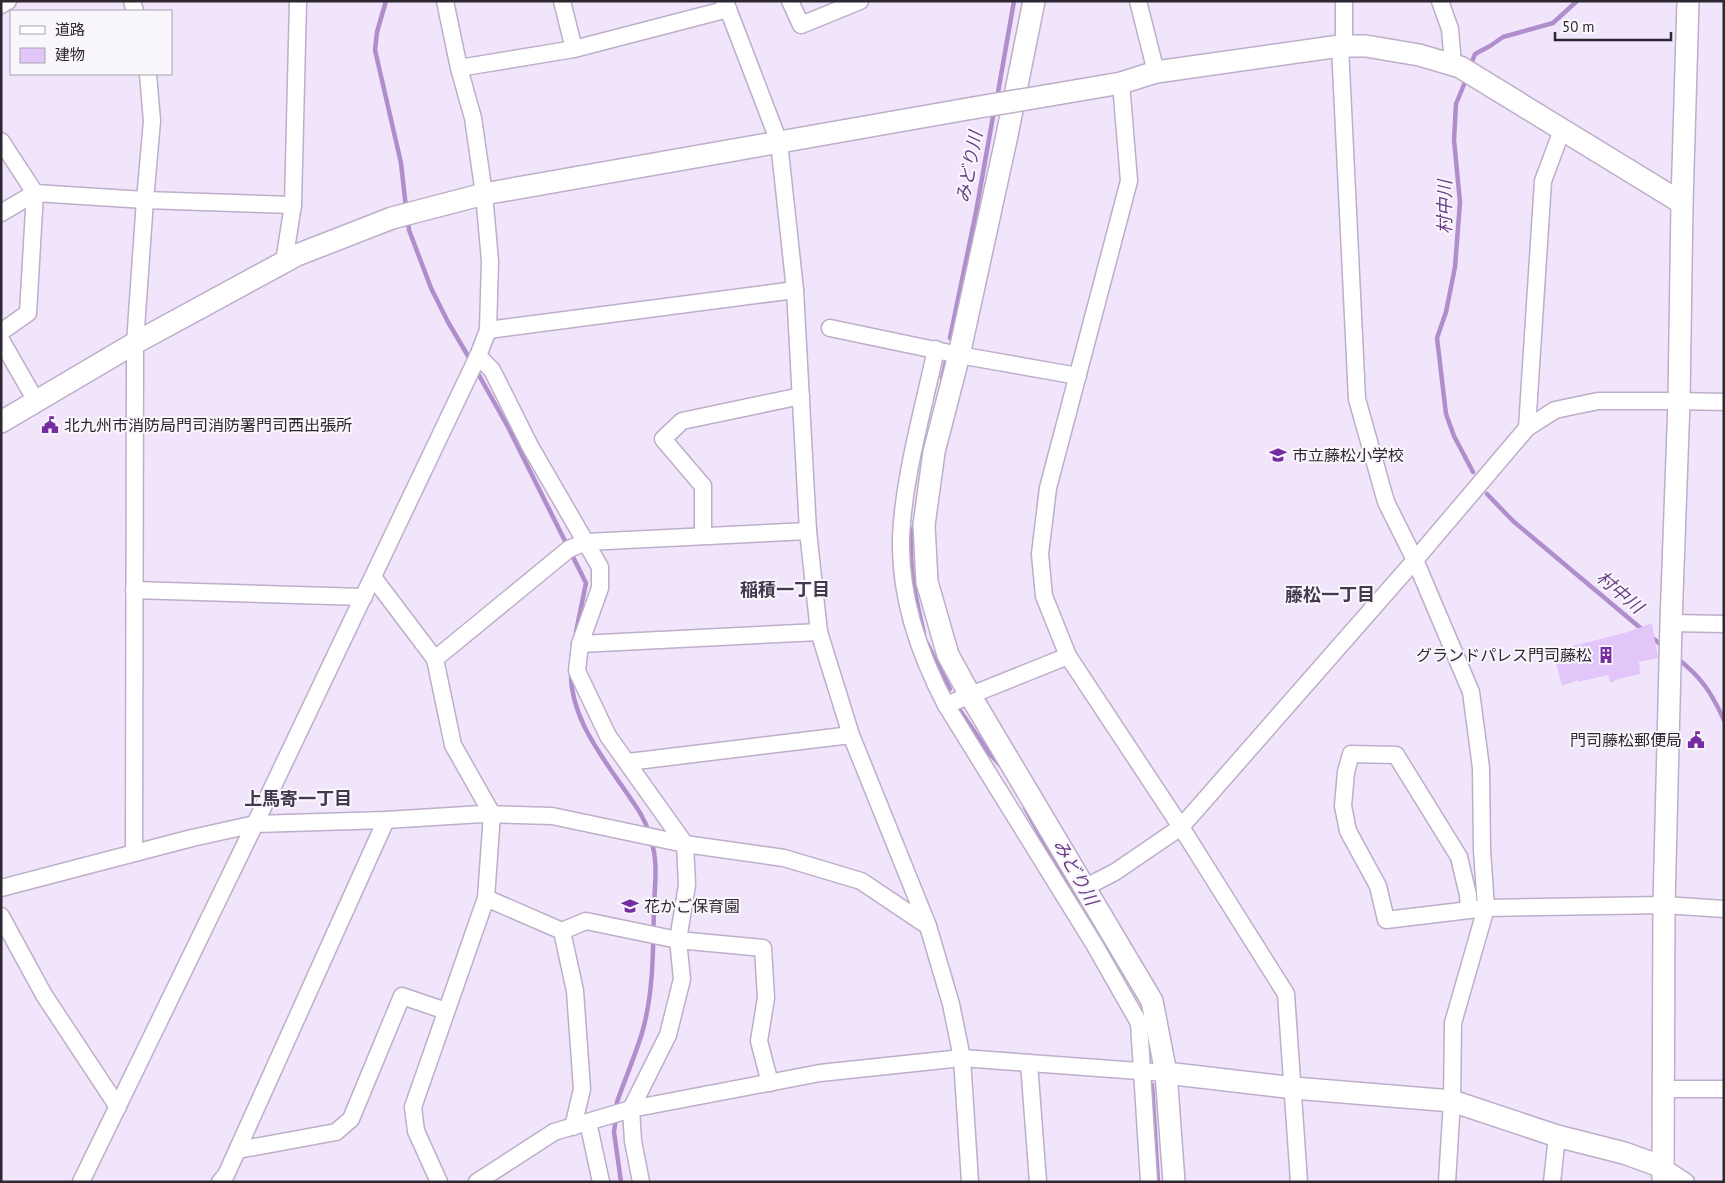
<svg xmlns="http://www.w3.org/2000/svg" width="1725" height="1183" font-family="'PT Sans','Noto Sans JP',sans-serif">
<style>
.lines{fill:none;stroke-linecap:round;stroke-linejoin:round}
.stream{stroke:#b08ecb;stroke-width:4.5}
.building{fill:#e2c6fa}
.minor-casing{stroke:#bdaec9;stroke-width:19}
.tertiary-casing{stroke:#bdaec9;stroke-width:24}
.minor{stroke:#fff;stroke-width:16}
.tertiary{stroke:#fff;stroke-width:21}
.tertiary-bridge-casing{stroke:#bdaec9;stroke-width:24;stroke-linecap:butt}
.tertiary-bridge{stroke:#fff;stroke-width:21}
.labels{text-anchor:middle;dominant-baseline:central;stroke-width:4;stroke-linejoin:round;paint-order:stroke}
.poi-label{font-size:16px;fill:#2d2731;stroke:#faf7fc;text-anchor:start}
.water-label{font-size:18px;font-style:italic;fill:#683c87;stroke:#faf7fc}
.neighbourhood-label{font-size:18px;font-weight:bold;fill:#44384f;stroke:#faf7fc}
</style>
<rect width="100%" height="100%" fill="#f1e5fc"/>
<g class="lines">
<g class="stream">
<polyline points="386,1 377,32 375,50 401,163 406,208"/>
<polyline points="1470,67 1475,54 1490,46 1503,37 1553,23 1577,1"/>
<polyline points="1467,77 1456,104 1454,140 1460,202 1455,267 1446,312 1437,338 1446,414 1454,436 1473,472"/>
<polyline points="997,98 1014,1"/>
<polyline points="408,221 409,230 431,288 448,322 471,361"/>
<polyline points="950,338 976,212 994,111"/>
<polyline points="476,370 508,427 586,583 576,632"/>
<polyline points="942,378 946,362"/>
<polyline points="1487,494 1513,521 1644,631"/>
<path d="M915 521C905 557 916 598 924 634"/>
<polyline points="1650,636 1664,647"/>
<polyline points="927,643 950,689"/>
<path d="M1677 658C1702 678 1711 692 1724 720"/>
<path d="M571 672C570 716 600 754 624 789 634 804 644 816 649 833"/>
<polyline points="959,709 989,753 1001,766"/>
<polyline points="1025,808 1078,903"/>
<polyline points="1152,1085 1158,1182"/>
<path d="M616 1109 617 1102C625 1079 635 1056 642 1033 654 992 653 947 654 905 655 884 658 860 651 840"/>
<polyline points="616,1117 614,1132 621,1182"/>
</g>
</g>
<polygon class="building" points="1652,623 1658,658 1639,662 1640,674 1618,679 1611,683 1608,675 1578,682 1578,680 1562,686 1553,651 1628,632"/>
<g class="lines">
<g class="minor-casing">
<g id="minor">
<polyline points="132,1 135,11"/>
<polyline points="562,1 574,49"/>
<polyline points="724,1 728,9 779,142 795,290 808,531 819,632 851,735 928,926 951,1004 962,1058 970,1182"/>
<polyline points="790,1 801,25 860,1"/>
<polyline points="1138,1 1156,72"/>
<polyline points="1344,1 1344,46"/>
<polyline points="1440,1 1450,29 1453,64"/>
<polyline points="1,5 8,1"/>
<polyline points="1340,46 1357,399 1386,502 1415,560 1471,692 1481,768 1482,850 1486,908 1453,1023 1452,1101 1447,1182"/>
<polyline points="459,68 574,49 728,9"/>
<polyline points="1121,83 1129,181 1048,488 1040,554 1044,596 1068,656 1181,827 1286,994 1299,1182"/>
<polyline points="1,141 35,193 28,313 1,332"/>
<polyline points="1,213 35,193 145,200 293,205"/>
<polyline points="284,262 293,205 298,1"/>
<polyline points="830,328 959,355 1078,376"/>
<polyline points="488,330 795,290"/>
<polyline points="1,340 36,401"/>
<path d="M936 349C924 406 907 465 902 522 896 585 917 650 946 705L1068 656"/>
<polyline points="478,356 492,370 530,446 600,567 600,588 580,644 577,671 608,736 685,844 687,885 678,940 682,979 668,1035 631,1109 633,1141 641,1182"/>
<polyline points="1527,428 1543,181 1562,130"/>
<polyline points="703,536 703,486 663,439 682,421 801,396"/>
<polyline points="373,577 435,659 569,549 586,542 808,531"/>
<polyline points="134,590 364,597"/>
<polyline points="1671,623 1724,624"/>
<polyline points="580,644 819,632"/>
<polyline points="435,659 453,745 492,814 486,898 413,1107 416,1131 439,1182"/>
<polyline points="946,705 1094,944 1139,1023 1149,1182"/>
<polyline points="628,762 851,735"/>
<polyline points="134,852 135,343 145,200 152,121 148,74"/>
<polyline points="1,888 192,838 255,824 386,820 482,814 552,816 685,844 784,858 861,881 928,926"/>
<polyline points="1084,888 1115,872 1181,827 1415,560 1527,428 1555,410 1598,401 1679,401 1724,402"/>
<polyline points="486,898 562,931 586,921 678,940 763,948 766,998 759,1041 770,1083"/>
<polyline points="1469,910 1468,895 1459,857 1396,755 1351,754 1346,772 1343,806 1348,831 1378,886 1386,920 1486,908 1664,905 1724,909"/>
<polyline points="1,916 44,995 118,1107"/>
<polyline points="562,931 575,991 582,1089 573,1127"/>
<polyline points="1029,1063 1038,1182"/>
<polyline points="1664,1089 1724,1089"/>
<polyline points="588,1122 601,1182"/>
<polyline points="238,1150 336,1132 351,1119 402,996 446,1011"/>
<polyline points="1663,1167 1686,1182"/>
<polyline points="81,1182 255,824 478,356 488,330 490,261 484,194 473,118 459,68 445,1"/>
<polyline points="220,1182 226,1175 386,820"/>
<polyline points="477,1182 554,1132 631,1109 820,1073 962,1058 1166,1073"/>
<polyline points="1552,1182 1557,1136"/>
</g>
</g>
<g class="tertiary-casing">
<g id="tertiary">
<polyline points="1034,1 1006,140 959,355 934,452 924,525 927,582 948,655 970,695 1152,1001 1166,1073 1174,1182"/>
<polyline points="1045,96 1121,83 1156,72 1340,46 1366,46 1419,55 1460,67 1682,203"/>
<polyline points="1,422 135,343 297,255 392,218 484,194 973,108"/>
<polyline points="1166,1073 1294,1088 1452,1101 1557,1136 1624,1153 1663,1167"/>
<polyline points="1663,1182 1664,905 1671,623 1679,401 1682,203 1688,1"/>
</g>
</g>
<use href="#minor" class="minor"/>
<use href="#tertiary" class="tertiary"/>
<g class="tertiary-bridge-casing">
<polyline id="tertiary-bridge" points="973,108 1045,96"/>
</g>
<use href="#tertiary-bridge" class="tertiary-bridge"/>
</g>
<defs>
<g id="civic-bare" transform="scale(1.35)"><path d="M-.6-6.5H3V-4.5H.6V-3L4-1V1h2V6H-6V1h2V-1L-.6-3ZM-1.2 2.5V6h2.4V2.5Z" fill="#752da1" stroke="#faf7fc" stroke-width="2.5" paint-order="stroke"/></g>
<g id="school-bare" transform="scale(1.35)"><path d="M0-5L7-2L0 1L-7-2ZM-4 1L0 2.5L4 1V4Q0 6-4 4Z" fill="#752da1" stroke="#faf7fc" stroke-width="2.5" paint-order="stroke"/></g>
<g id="building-bare" transform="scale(1.35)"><path d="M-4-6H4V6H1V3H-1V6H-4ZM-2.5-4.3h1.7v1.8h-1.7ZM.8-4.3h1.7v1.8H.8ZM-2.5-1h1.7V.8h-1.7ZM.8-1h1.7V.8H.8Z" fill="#752da1" stroke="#faf7fc" stroke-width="2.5" paint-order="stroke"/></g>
</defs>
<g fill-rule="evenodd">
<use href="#civic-bare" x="50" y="425"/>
<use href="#school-bare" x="1278" y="455"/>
<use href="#building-bare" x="1606" y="655"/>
<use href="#civic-bare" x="1696" y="740"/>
<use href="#school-bare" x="630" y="906"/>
</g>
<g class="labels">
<g class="poi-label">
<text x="64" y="425">北九州市消防局門司消防署門司西出張所</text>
<text x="1292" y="455">市立藤松小学校</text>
<text x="1592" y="655" text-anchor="end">グランドパレス門司藤松</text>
<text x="1682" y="740" text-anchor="end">門司藤松郵便局</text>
<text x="644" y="906">花かご保育園</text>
</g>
<g class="water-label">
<text transform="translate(969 167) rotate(-79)">みどり川</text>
<text transform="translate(1444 207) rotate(-90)">村中川</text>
<text transform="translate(1620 592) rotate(40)">村中川</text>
<text transform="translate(1076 872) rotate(61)">みどり川</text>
</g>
<g class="neighbourhood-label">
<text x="785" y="589">稲積一丁目</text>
<text x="1330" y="594">藤松一丁目</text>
<text x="298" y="798">上馬寄一丁目</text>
</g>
</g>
<rect width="1725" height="1183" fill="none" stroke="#2d2731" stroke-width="5"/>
<rect x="10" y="10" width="162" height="65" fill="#faf7fc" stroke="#a8a4ab"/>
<rect x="20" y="26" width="25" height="8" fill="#ffffff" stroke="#a8a4ab"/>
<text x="55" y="35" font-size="15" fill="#2d2731">道路</text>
<rect x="20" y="48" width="25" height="15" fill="#e2c6fa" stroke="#a8a4ab"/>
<text x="55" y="60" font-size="15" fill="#2d2731">建物</text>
<path d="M1555 32v8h116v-8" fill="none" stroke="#2d2731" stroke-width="2.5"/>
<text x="1562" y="32" font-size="15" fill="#2d2731" stroke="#faf7fc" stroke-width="4" paint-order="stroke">50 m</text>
</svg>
